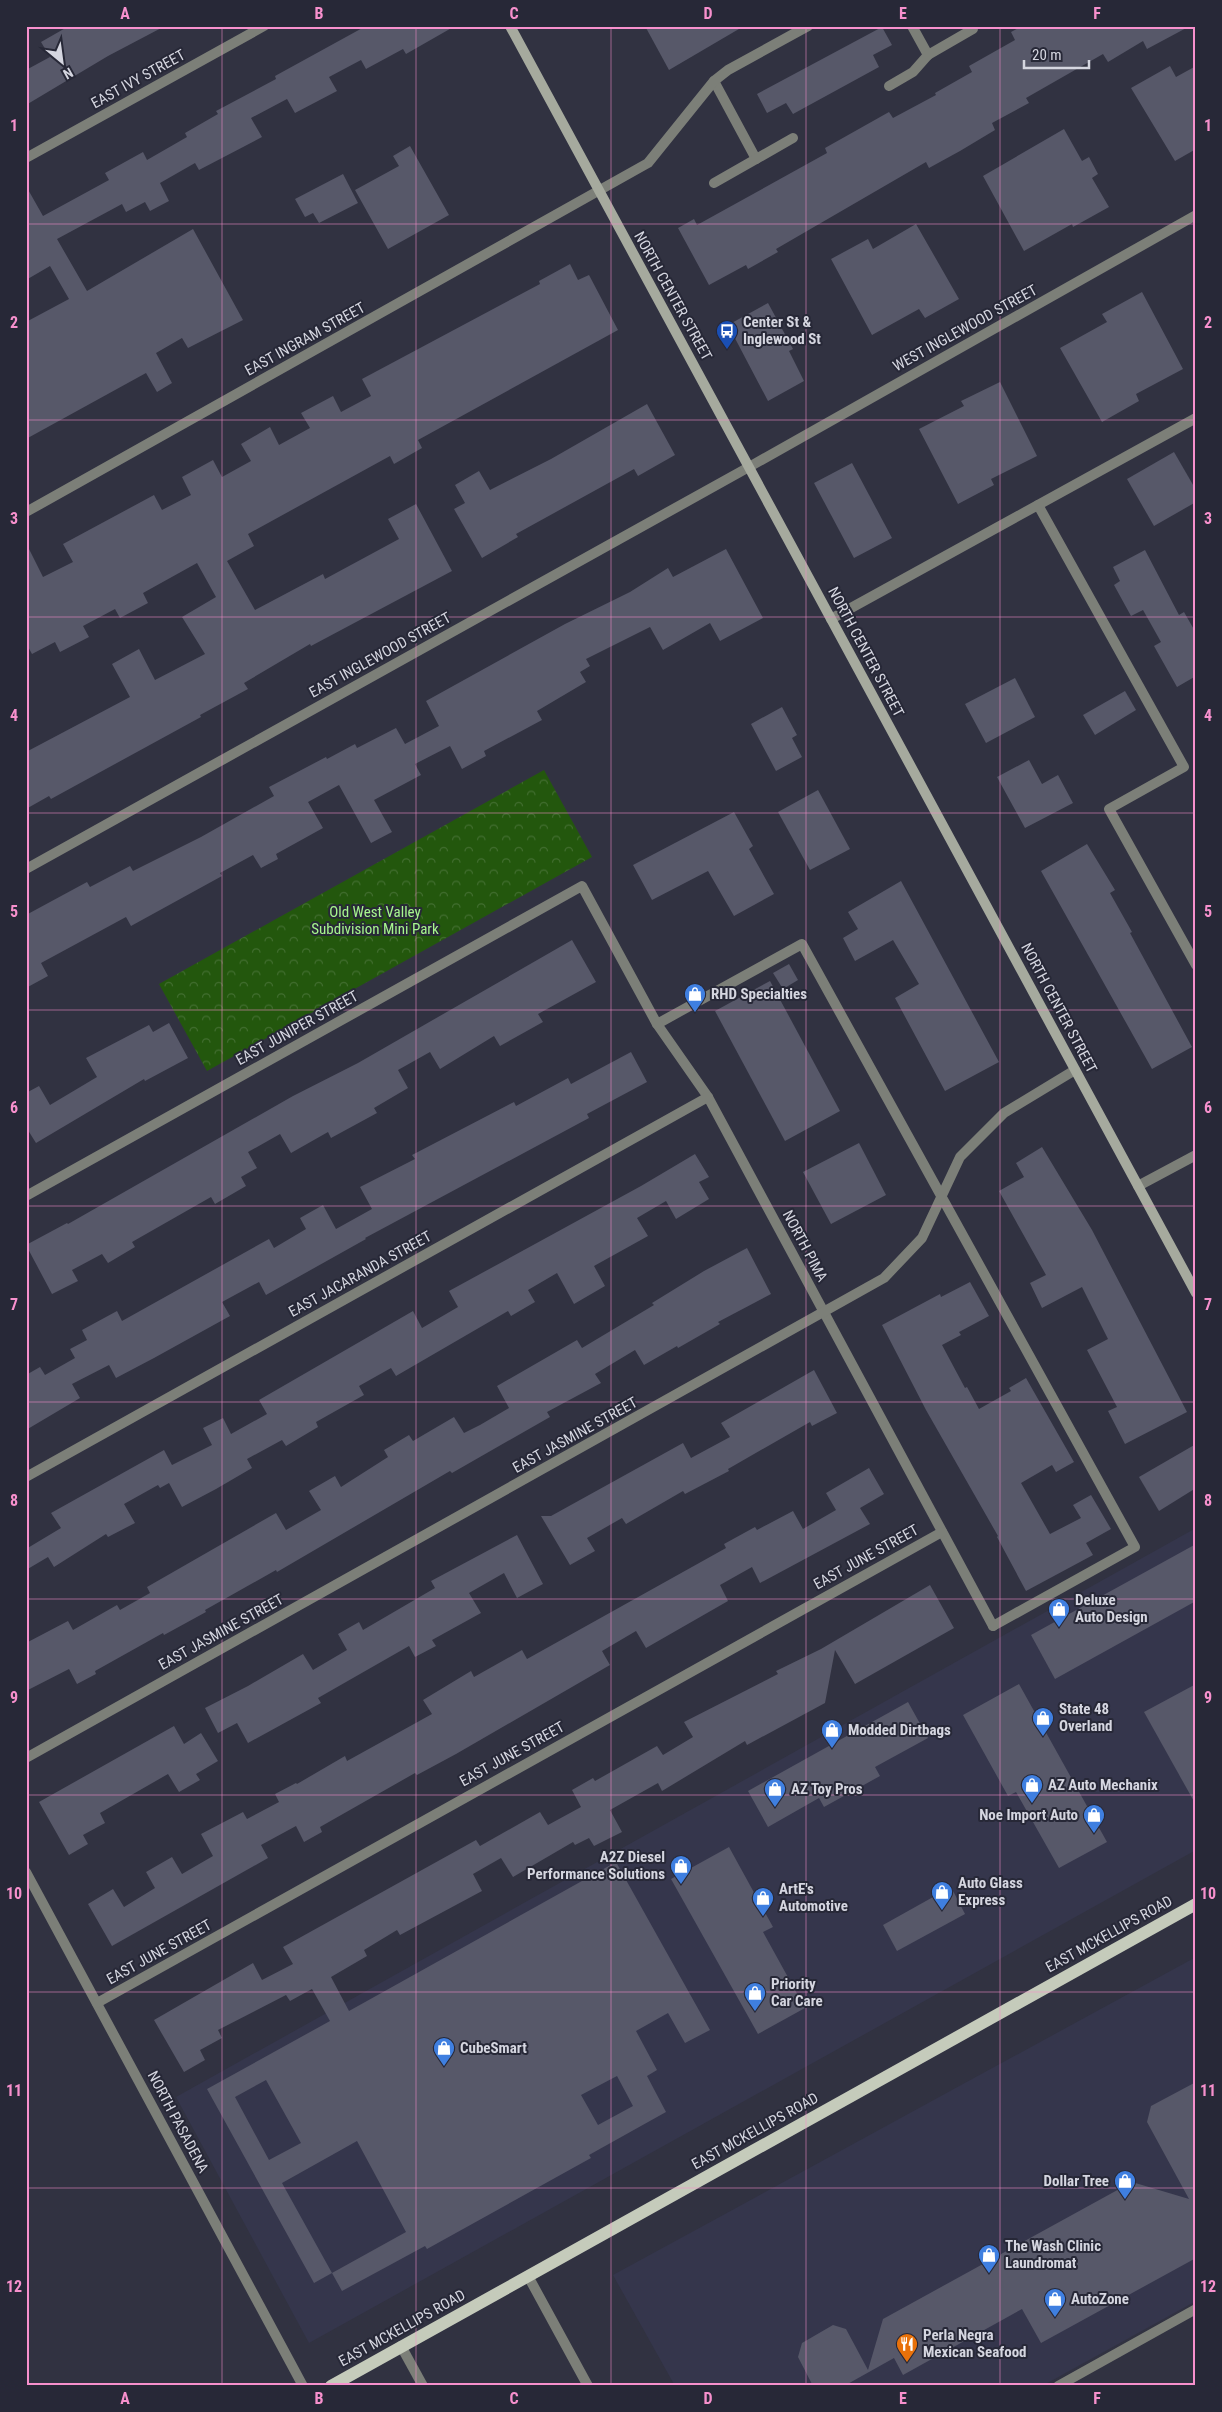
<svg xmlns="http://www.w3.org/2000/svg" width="1222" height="2412" font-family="'Roboto Condensed',sans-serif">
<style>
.built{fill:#35364c}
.park{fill:url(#park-crowns)}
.building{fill:#575869;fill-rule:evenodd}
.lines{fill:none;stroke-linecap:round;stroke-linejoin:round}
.lane{stroke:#7c7f78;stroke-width:10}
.street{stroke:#7c7f78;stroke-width:10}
.secondary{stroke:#a6aa9e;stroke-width:10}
.primary{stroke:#c5cbbb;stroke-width:12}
.grid{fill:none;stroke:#f790cd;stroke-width:1;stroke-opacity:0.55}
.labels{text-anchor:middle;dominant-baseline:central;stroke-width:4;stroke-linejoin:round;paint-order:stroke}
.street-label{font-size:15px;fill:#d5d6e0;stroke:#272837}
.poi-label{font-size:15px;font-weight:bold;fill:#d5d6e0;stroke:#272837;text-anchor:start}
.park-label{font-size:15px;fill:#a7f68e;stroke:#272837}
.neatline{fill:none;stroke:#f790cd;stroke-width:2}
.grid-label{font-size:16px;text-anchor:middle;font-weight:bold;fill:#f790cd}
</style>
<defs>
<pattern id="park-crowns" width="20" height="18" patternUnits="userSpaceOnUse" patternTransform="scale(1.25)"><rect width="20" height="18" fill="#23570d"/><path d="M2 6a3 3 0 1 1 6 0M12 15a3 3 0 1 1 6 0" fill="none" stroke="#426e30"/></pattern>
</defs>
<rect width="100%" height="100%" fill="#313241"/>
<g class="built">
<polygon points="1196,1528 1196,1850 309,2343 176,2097"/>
<polygon points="1196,1957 1196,2301 1042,2386 675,2386 613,2275"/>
</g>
<polygon class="park" points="544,770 592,857 207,1071 159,984"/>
<g class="building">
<polygon points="69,26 165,26 108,56 26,105 26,70 50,57 41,42"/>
<polygon points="366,26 455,26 406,54 403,49 366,69 361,60 329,77 337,91 295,113 287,99 251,118 262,137 199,170 195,163 160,183 169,201 150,211 145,202 126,212 122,204 57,239 87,291 193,229 243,320 188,348 182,338 156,353 172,383 157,392 146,373 26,439 26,322 69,299 50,266 26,280 26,186 43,216 109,180 105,173 143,152 147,160 187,137 185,133 218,114 216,111 276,79 275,76"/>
<polygon points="645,26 744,26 669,70"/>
<polygon points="1022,26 1190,26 1147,49 1143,41 1108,62 1103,54 1026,98 1029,103 992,123 995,130 960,151 929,168 926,162 776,249 778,252 748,269 746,265 709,285 678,228 694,219 697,225 827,153 825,148 889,112 893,118 936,95 935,93 972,72 969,66 1015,40 1011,32"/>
<polygon points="882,27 892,45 873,55 879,67 793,114 786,103 767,113 757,94"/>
<polygon points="1170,66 1176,77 1196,66 1196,149 1175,161 1131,88"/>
<polygon points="1064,129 1082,161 1089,157 1098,174 1092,178 1109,207 1073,227 1072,224 1024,251 983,176"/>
<polygon points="410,146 449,215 388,249 355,190 399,166 393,156"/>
<polygon points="343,174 358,203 319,223 313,213 305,217 295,199"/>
<polygon points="916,224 959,299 925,318 919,309 872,335 831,259 868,239 873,249"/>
<polygon points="570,264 578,280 589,275 618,330 418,440 422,448 394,464 390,456 248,534 254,546 227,561 255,610 323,574 325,579 399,539 388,519 416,504 452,571 311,646 310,644 244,683 248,689 200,715 201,717 51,799 49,796 26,809 26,752 130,697 112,664 139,649 155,680 205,654 182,617 216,597 197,563 143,593 148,603 120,618 115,609 83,626 89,637 60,652 55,642 32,654 26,643 26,543 43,577 73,562 63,544 154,495 162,510 191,495 182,477 213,460 222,477 251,461 241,444 270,427 279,445 310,428 301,413 333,396 341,412 371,396 362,379 540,284 539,281"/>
<polygon points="1142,292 1183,369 1136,394 1139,401 1102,422 1060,348 1107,322 1102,314"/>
<polygon points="768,303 793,349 789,351 804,381 768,401 728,325"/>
<polygon points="1000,382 1037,456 991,479 994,485 958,504 919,429 964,406 961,401"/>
<polygon points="647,404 675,455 638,476 634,469 516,534 518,537 482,558 454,509 465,503 455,485 479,471 490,490 551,459"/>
<polygon points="1174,452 1196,490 1196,502 1154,526 1127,479"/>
<polygon points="852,463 892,538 854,558 814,483"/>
<polygon points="726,549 763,618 720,641 710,623 663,650 650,627 586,659 590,666 580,672 586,682 537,711 542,720 484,751 486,756 462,769 450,746 415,764 421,775 374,800 392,832 371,843 339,785 308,802 323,828 276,854 278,859 261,868 253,855 220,873 222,876 131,926 126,917 41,963 48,976 26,988 26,915 87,882 90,887 130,866 133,871 201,837 274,796 269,787 326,757 327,759 355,744 357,748 396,728 405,744 439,726 426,701 565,624 630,592 668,568 673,577"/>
<polygon points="1145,550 1179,615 1184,612 1196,633 1196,676 1177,687 1154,646 1161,642 1143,610 1131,616 1114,585 1120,581 1113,567"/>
<polygon points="1015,678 1035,717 986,743 965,704"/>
<polygon points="1125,691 1136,710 1095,735 1083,715"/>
<polygon points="782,707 797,735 792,738 802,757 776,771 751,724"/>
<polygon points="1029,760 1042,784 1058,775 1073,803 1025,828 997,777"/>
<polygon points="818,790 850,849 810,870 778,812"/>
<polygon points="734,812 753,846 749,849 774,894 734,916 708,871 652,900 633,865"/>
<polygon points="1087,844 1115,890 1110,893 1132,932 1130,933 1192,1047 1152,1069 1041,871"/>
<polygon points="901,881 999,1062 945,1091 895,998 919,984 893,940 855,961 843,938 858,929 848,912"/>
<polygon points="572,940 596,982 538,1014 543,1022 500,1046 494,1036 440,1069 430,1052 398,1070 408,1088 374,1108 377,1113 331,1138 328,1132 291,1153 280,1134 248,1152 257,1168 241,1177 246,1186 215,1204 211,1197 132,1242 135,1247 108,1263 102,1254 72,1270 78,1281 52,1294 26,1245 67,1223 68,1224 293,1096 358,1063"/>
<polygon points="789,964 798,980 783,989 773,973"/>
<polygon points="770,981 840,1111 785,1141 715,1011"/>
<polygon points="169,1023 188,1058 145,1081 144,1079 36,1143 26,1127 26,1093 39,1086 50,1105 97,1077 86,1058 149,1025 153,1032"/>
<polygon points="631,1052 647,1082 587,1114 589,1118 365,1238 366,1239 266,1295 259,1282 222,1302 230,1316 154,1358 116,1378 109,1365 72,1384 80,1398 26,1430 26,1375 40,1367 45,1375 75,1358 70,1349 87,1340 82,1330 117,1311 122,1321 269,1239 274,1248 306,1229 300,1218 323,1205 336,1229 372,1209 360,1187 415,1159 412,1155 514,1102 516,1106 568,1078 571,1084"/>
<polygon points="859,1143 886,1195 831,1224 803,1172"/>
<polygon points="1042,1147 1092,1230 1187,1412 1125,1444 1108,1411 1117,1407 1087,1350 1108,1339 1082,1287 1042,1308 1030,1283 1046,1275 999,1191 1024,1177 1016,1163"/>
<polygon points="695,1154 709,1177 699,1182 709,1199 676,1219 666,1201 637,1218 648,1236 594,1266 605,1286 574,1304 557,1273 528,1290 535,1302 511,1316 508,1311 396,1376 391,1368 359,1386 364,1395 316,1422 318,1427 286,1446 282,1440 247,1459 252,1468 216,1489 182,1507 169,1483 160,1488 158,1485 124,1504 135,1523 108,1537 106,1534 54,1567 48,1557 26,1570 26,1549 61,1528 51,1513 164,1450 172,1465 212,1445 203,1428 223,1418 231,1434 267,1414 259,1400 413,1311 422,1328 458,1307 449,1291 641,1186"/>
<polygon points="747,1248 771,1294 718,1322 720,1324 678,1348 677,1346 644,1365 635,1350 595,1374 601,1383 547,1412 550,1417 452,1473 450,1471 277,1572 276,1570 205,1610 206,1612 164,1635 163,1633 95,1671 96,1674 77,1684 69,1669 26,1691 26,1643 68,1621 73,1630 117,1605 120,1610 150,1593 147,1587 276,1513 286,1530 321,1510 309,1491 335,1476 341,1487 388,1457 384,1450 409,1435 413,1441 454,1417 464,1433 480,1425 509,1408 497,1386 577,1340 582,1348 654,1305 652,1303 704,1271"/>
<polygon points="970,1282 989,1316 959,1332 961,1335 942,1345 965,1388 967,1387 979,1409 1011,1391 1009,1388 1026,1378 1074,1462 1056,1472 1052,1465 1021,1483 1050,1534 1081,1518 1073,1505 1091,1495 1111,1529 1086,1543 1093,1555 1026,1591 997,1537 998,1536 926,1410 882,1325 940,1294 941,1297"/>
<polygon points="814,1370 837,1413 812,1426 810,1422 728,1469 729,1471 685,1494 683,1491 626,1524 622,1518 587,1538 595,1551 570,1565 541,1516 551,1516 683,1443 691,1458 730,1437 721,1423"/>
<polygon points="1196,1444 1196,1488 1159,1511 1139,1477"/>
<polygon points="869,1468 884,1494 860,1508 870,1524 760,1583 752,1567 720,1585 728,1601 646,1648 636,1631 602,1651 610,1665 456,1754 417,1775 415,1773 320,1827 322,1832 304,1842 296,1826 261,1845 268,1858 112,1946 88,1904 113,1889 124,1907 155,1888 146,1872 172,1857 182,1874 213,1856 201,1834 243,1812 247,1819 279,1802 275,1794 296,1783 297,1784 345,1756 347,1761 432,1714 423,1700 471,1671 474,1677 522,1650 527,1659 726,1548 724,1544 755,1527 757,1530 793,1511 803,1529 836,1510 826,1493"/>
<polygon points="517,1535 543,1584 517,1598 504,1573 469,1593 481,1613 432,1640 436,1646 415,1657 409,1646 318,1698 321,1703 248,1743 237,1723 218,1733 205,1708 248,1686 303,1654 313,1670 347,1650 338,1634 359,1622 363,1630 435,1588 431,1581"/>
<polygon points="1196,1544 1196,1601 1055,1679 1031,1635"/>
<path d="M930 1585 954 1628 855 1684 835 1650 825 1703 747 1745 745 1741 662 1791 658 1783 610 1810 622 1832 594 1846 589 1838 575 1845 573 1842 513 1877 501 1858 473 1874 482 1891 400 1935 397 1930 364 1950 367 1956 331 1977 349 2011 616 1862 710 2030 685 2043 668 2013 636 2031 657 2070 647 2076 666 2112 589 2155 591 2158 427 2249 425 2246 342 2291 332 2273 314 2283 207 2089 330 2021 312 1989 290 2001 286 1995 218 2030 222 2038 200 2050 205 2060 184 2072 154 2020 253 1963 262 1980 293 1964 283 1947 476 1840 480 1846 540 1812 548 1825 581 1807 572 1790 593 1778 595 1781 657 1746 663 1755 693 1737 684 1722 778 1674 776 1671 821 1649ZM617 2076 633 2106 598 2125 581 2095ZM266 2080 301 2143 269 2160 235 2097ZM357 2141 406 2232 332 2273 282 2183Z"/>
<polygon points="1019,1684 1107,1842 1059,1868 1016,1792 1008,1796 963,1715"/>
<polygon points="1196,1684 1196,1805 1144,1712"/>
<polygon points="908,1702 928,1738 875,1767 880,1776 824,1807 819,1798 768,1827 748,1791"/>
<polygon points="174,1726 184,1744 201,1733 218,1761 196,1774 200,1780 179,1792 168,1774 100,1813 105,1823 83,1835 88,1844 69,1855 39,1802"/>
<polygon points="729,1847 773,1927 763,1932 805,2008 758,2034 671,1879"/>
<polygon points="951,1887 965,1914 897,1951 883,1925"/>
<polygon points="1196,2082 1196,2258 1041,2343 1022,2309 903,2375 894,2358 844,2386 813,2386 798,2357 802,2343 833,2325 846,2329 868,2370 883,2319 1132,2182 1189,2199 1147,2122 1151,2106"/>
</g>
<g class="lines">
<g class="lane">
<polyline points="912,26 928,55"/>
<polyline points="714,81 756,159"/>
<polyline points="889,86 913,72 928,55 973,29"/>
<polyline points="714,183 793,138"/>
<polyline points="1038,505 1184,767 1109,809 1196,965"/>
<polyline points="831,619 1196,418"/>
<polyline points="657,1024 802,944 1135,1547 993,1626"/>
<polyline points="1138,1186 1196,1155"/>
<polyline points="528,2276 588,2386"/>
<polyline points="401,2346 423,2386"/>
<polyline points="1058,2386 1196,2309"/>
</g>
<g class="street">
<polyline points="26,158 264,26"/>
<polyline points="26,512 648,163 714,81 728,70 808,26"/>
<polyline points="26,869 749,467 1196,215"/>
<polyline points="26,1196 582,886 657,1024 708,1097 993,1626"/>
<polyline points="26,1477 708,1097"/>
<polyline points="26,1758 884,1278 922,1238 960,1157 1004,1113 1075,1070"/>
<polyline points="26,1872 303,2386"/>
<polyline points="97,2003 942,1532"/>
</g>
<polyline class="secondary" points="510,26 1196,1293"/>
<polyline class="primary" points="331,2386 1196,1904"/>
</g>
<path class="grid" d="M222 26V2386M416 26V2386M611 26V2386M806 26V2386M1000 26V2386M26 224H1196M26 420H1196M26 617H1196M26 813H1196M26 1010H1196M26 1206H1196M26 1402H1196M26 1599H1196M26 1795H1196M26 1992H1196M26 2188H1196"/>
<defs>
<g id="bus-pin" transform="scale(1.125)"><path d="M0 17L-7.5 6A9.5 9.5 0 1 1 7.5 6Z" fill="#1a4fb4" stroke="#272837"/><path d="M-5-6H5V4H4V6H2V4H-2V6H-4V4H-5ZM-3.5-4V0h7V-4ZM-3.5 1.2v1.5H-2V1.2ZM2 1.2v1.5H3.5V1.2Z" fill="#fff"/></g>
<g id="shop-pin" transform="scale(1.125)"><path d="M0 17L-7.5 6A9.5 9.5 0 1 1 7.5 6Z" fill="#3f7fe0" stroke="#272837"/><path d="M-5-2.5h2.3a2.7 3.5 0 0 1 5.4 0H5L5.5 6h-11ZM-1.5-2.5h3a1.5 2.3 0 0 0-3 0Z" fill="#fff"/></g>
<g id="restaurant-pin" transform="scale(1.125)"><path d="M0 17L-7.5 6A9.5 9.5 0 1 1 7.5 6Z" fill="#e8710a" stroke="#272837"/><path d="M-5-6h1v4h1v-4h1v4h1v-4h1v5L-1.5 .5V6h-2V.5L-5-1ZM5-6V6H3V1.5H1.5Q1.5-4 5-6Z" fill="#fff"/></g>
</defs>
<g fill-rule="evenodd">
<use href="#bus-pin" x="727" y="331"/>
<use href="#shop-pin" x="695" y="994"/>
<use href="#shop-pin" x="1059" y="1609"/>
<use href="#shop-pin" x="1043" y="1718"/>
<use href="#shop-pin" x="832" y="1730"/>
<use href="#shop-pin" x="1032" y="1785"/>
<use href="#shop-pin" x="775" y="1789"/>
<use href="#shop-pin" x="1094" y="1815"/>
<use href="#shop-pin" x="681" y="1866"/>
<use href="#shop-pin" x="942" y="1892"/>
<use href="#shop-pin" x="763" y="1898"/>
<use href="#shop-pin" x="755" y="1993"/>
<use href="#shop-pin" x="444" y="2048"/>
<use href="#shop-pin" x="1125" y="2181"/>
<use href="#shop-pin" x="989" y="2255"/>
<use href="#shop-pin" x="1055" y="2299"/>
<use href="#restaurant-pin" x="907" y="2344"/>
</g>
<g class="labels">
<g class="street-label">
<text transform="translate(138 79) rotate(-29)">EAST IVY STREET</text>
<text transform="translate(673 296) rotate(61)">NORTH CENTER STREET</text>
<text transform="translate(965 328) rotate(-29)">WEST INGLEWOOD STREET</text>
<text transform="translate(305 339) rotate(-29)">EAST INGRAM STREET</text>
<text transform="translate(866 652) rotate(62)">NORTH CENTER STREET</text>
<text transform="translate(380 655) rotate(-29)">EAST INGLEWOOD STREET</text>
<text transform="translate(1059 1008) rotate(62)">NORTH CENTER STREET</text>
<text transform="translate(297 1028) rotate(-29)">EAST JUNIPER STREET</text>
<text transform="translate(805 1246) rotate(62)">NORTH PIMA</text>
<text transform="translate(360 1274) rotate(-29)">EAST JACARANDA STREET</text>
<text transform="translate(575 1435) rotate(-29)">EAST JASMINE STREET</text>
<text transform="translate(866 1557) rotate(-29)">EAST JUNE STREET</text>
<text transform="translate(221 1632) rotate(-29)">EAST JASMINE STREET</text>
<text transform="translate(512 1754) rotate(-29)">EAST JUNE STREET</text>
<text transform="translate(1109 1934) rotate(-29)">EAST MCKELLIPS ROAD</text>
<text transform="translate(159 1952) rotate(-29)">EAST JUNE STREET</text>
<text transform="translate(178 2122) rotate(62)">NORTH PASADENA</text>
<text transform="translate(755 2131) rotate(-29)">EAST MCKELLIPS ROAD</text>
<text transform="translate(402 2328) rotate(-29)">EAST MCKELLIPS ROAD</text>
</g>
<g class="poi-label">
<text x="743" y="322">Center St &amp;<tspan x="743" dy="17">Inglewood St</tspan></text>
<text x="711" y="994">RHD Specialties</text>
<text x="1075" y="1600">Deluxe<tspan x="1075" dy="17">Auto Design</tspan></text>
<text x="1059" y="1709">State 48<tspan x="1059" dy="17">Overland</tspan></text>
<text x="848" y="1730">Modded Dirtbags</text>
<text x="1048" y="1785">AZ Auto Mechanix</text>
<text x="791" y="1789">AZ Toy Pros</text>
<text x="1078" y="1815" text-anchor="end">Noe Import Auto</text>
<text x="665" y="1857" text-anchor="end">A2Z Diesel<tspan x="665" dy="17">Performance Solutions</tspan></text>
<text x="958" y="1883">Auto Glass<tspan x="958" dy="17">Express</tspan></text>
<text x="779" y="1889">ArtE's<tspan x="779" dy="17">Automotive</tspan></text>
<text x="771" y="1984">Priority<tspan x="771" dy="17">Car Care</tspan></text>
<text x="460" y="2048">CubeSmart</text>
<text x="1109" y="2181" text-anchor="end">Dollar Tree</text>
<text x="1005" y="2246">The Wash Clinic<tspan x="1005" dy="17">Laundromat</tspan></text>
<text x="1071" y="2299">AutoZone</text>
<text x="923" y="2335">Perla Negra<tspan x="923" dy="17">Mexican Seafood</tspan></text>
</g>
<g class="park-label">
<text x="375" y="912">Old West Valley<tspan x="375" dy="17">Subdivision Mini Park</tspan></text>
</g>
</g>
<rect width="1222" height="2412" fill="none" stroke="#272837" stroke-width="55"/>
<g transform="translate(62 62) rotate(151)" stroke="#272837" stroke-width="4" paint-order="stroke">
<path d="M0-4L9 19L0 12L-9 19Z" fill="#d5d6e0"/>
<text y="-8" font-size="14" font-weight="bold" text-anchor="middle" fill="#d5d6e0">N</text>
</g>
<path d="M1024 60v8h65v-8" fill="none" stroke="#d5d6e0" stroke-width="2.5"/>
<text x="1032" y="60" font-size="15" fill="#d5d6e0" stroke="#272837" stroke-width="4" paint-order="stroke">20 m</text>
<rect x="28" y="28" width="1166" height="2356" class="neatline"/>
<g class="grid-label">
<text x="125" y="19">A</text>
<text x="319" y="19">B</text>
<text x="514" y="19">C</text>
<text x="708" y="19">D</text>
<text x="903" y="19">E</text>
<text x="1097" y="19">F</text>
<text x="14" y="131">1</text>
<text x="1208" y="131">1</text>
<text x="14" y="328">2</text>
<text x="1208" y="328">2</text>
<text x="14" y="524">3</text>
<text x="1208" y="524">3</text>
<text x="14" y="721">4</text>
<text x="1208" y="721">4</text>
<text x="14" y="917">5</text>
<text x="1208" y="917">5</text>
<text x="14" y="1113">6</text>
<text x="1208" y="1113">6</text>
<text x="14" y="1310">7</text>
<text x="1208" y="1310">7</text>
<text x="14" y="1506">8</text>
<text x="1208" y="1506">8</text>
<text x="14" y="1703">9</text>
<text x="1208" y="1703">9</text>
<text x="14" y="1899">10</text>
<text x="1208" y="1899">10</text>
<text x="14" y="2096">11</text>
<text x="1208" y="2096">11</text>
<text x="14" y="2292">12</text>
<text x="1208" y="2292">12</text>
<text x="125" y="2404">A</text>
<text x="319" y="2404">B</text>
<text x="514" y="2404">C</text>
<text x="708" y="2404">D</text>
<text x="903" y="2404">E</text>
<text x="1097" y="2404">F</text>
</g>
</svg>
